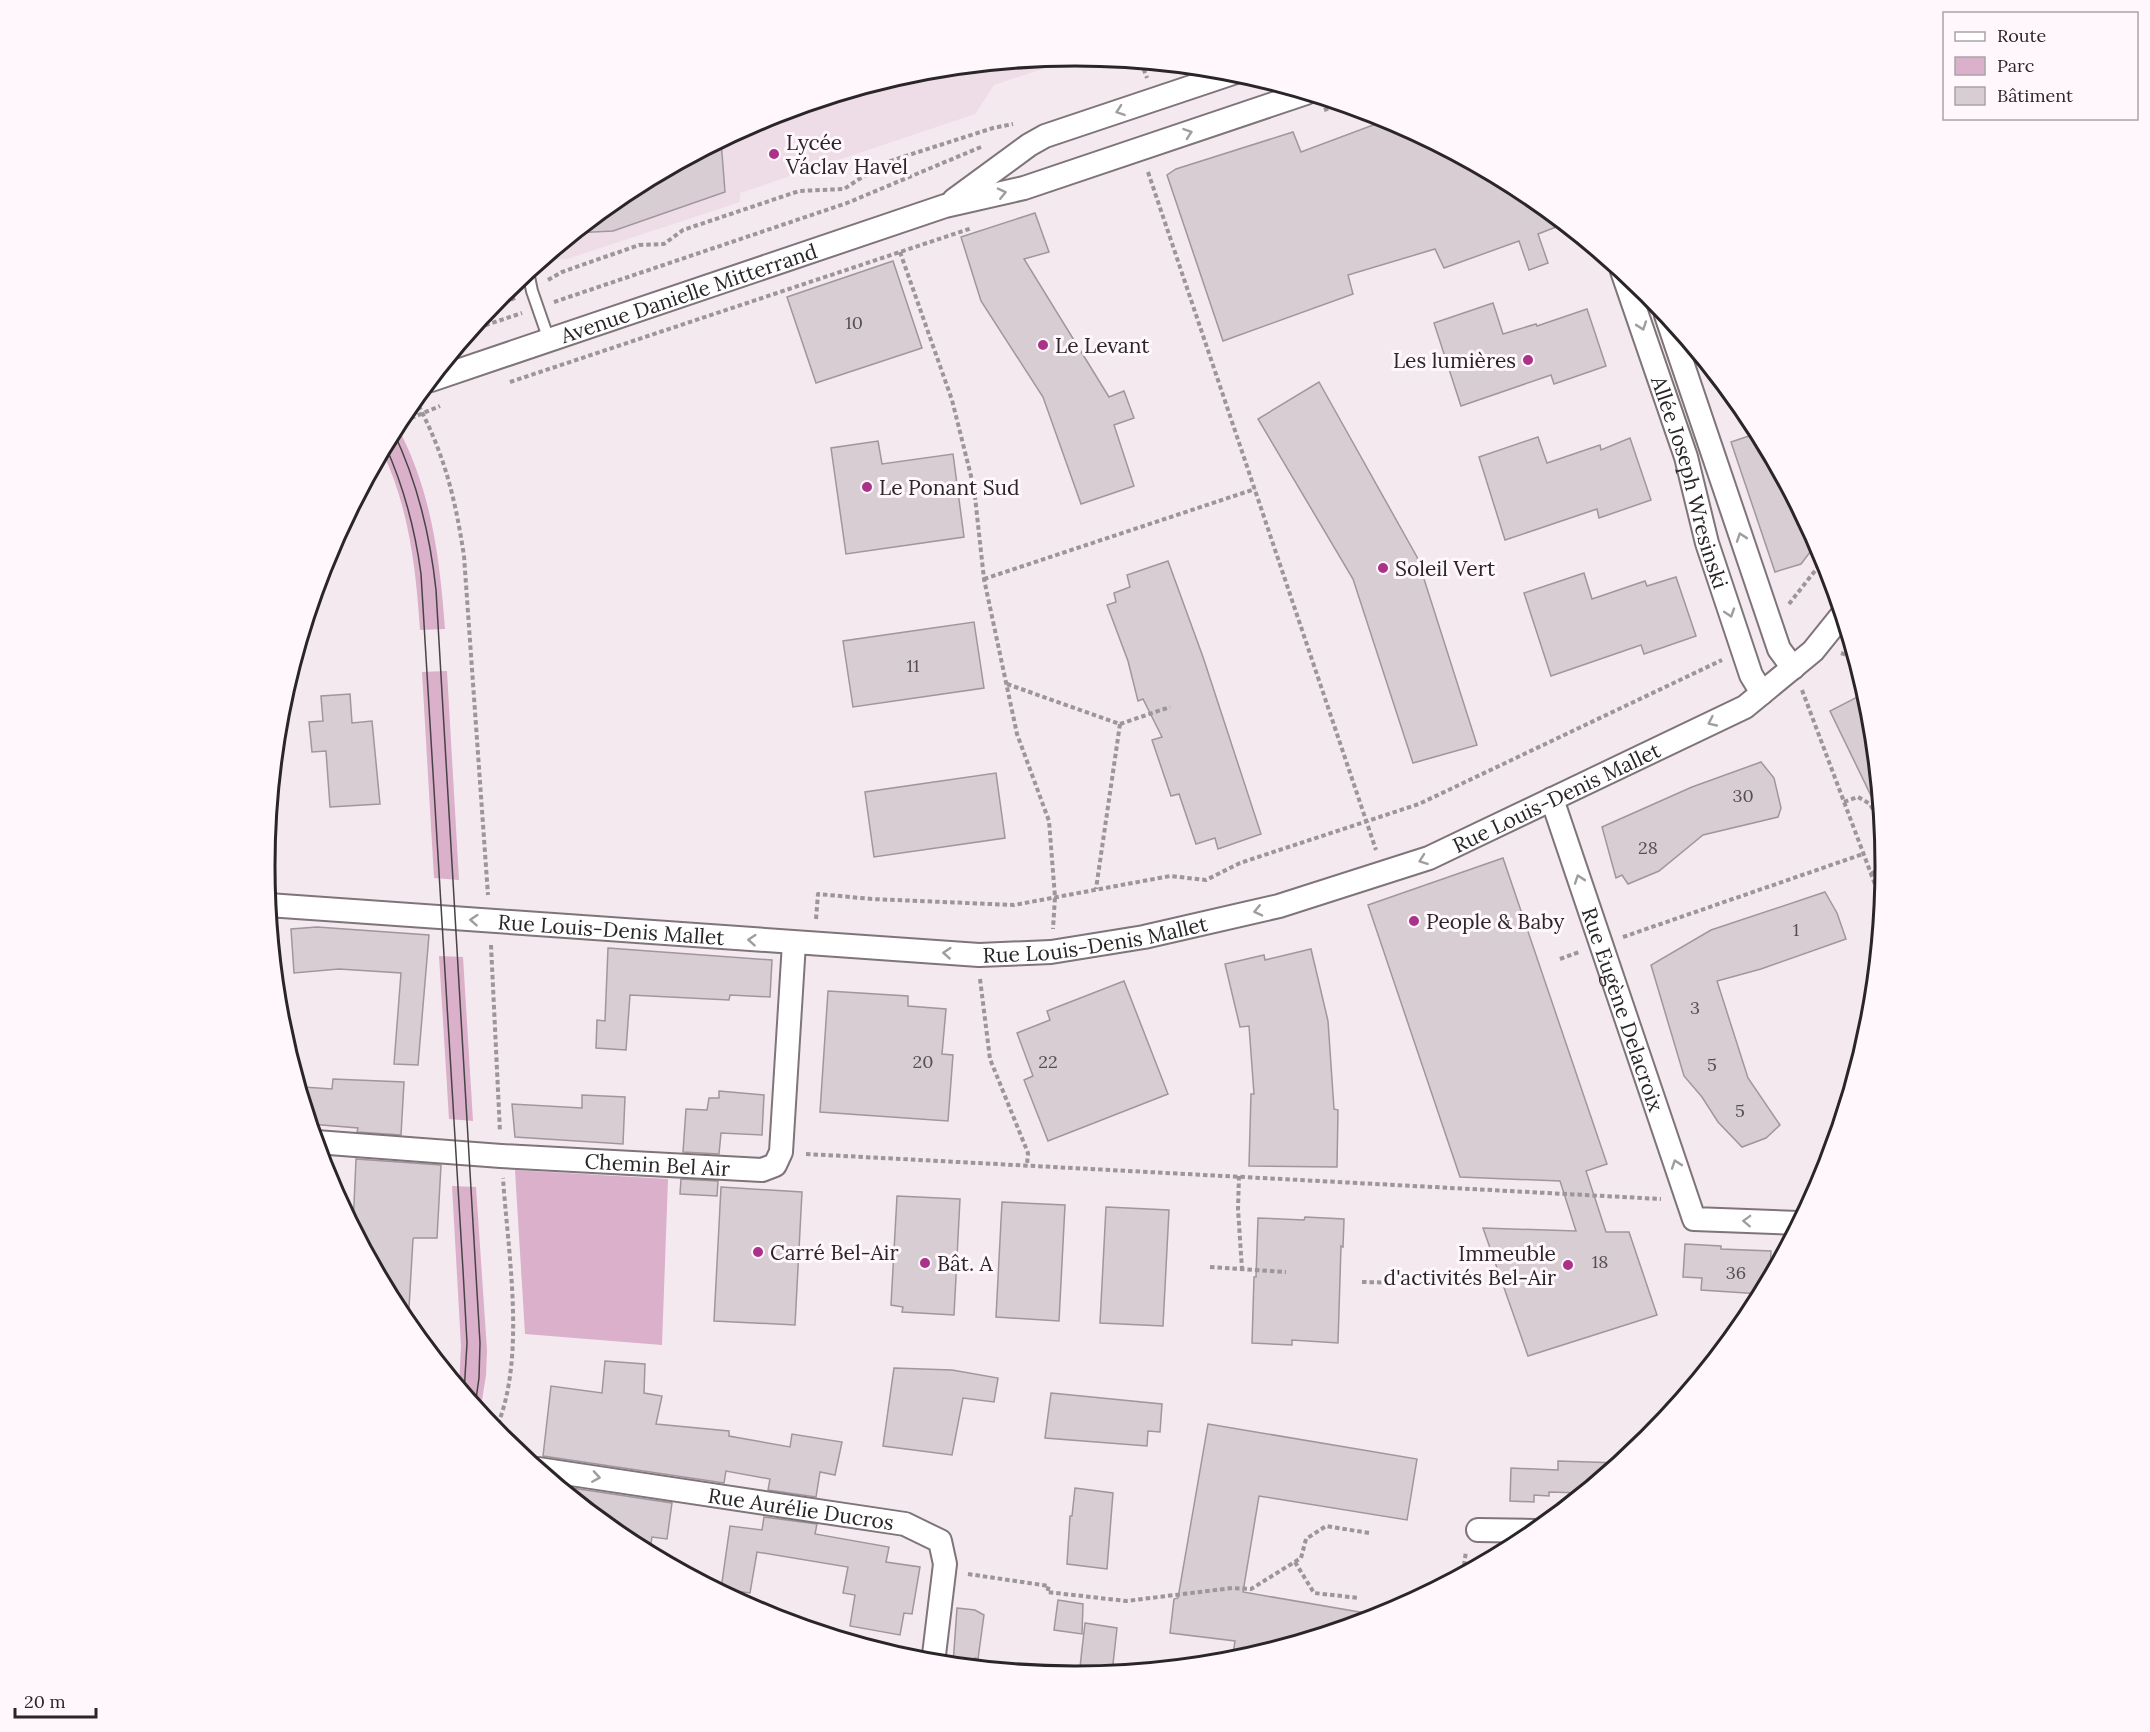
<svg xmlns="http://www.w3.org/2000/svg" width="2150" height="1732" font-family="Lora,serif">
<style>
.built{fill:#eedce7}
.green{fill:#dab0ca}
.building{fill:#d8cdd3;stroke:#a0969c;stroke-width:1.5}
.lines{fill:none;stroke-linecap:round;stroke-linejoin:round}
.service-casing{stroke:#7e747a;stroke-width:14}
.minor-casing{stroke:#7e747a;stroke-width:26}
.path{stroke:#9c9599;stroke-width:4;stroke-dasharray:4.5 3;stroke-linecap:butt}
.service{stroke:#fff;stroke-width:10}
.minor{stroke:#fff;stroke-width:22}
.tram{stroke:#484345;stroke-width:1.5}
.oneway{stroke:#9f9d9e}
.poi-dot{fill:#aa3288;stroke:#fff7fc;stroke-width:2}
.labels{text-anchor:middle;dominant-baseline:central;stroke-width:6;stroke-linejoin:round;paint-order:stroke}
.number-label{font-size:18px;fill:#565053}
.poi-label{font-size:21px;fill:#2a2628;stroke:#fff7fc;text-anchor:start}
.street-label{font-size:21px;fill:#2a2628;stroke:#fff7fc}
.rim{fill:none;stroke:#2a2628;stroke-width:3}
</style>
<rect width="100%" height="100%" fill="#f3e9ef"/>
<polygon class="built" points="1075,56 1081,56 994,85 975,114 740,193 740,202 567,259 542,260 625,192 765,117 917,71"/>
<g class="green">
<path d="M400 432C432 494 440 561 445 629L420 630C416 569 409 507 382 451L391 434Z"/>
<polygon points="447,671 459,880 434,878 422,672"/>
<polygon points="439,956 463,957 473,1121 449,1119"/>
<polygon points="515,1170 668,1179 662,1345 525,1334"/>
<polygon points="452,1186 476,1187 487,1350 486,1375 480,1413 459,1387 461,1346"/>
</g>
<g class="building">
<polygon points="1389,119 1526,192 1564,224 1538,234 1548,263 1529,270 1519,241 1444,268 1435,249 1348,275 1353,294 1223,341 1167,175 1176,169 1293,132 1301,152"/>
<polygon points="721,141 725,192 613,231 575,233 625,192"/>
<polygon points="1035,213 1049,252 1024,259 1109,397 1124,391 1134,418 1114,425 1134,486 1081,504 1043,397 981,301 961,237"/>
<polygon points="893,261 922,348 816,383 787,297"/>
<polygon points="1493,303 1503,334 1536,324 1537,326 1587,309 1606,366 1554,384 1551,375 1461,406 1434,323"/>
<polygon points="1319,382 1417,557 1477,745 1413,763 1353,579 1258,419"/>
<polygon points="1758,433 1817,543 1801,564 1775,572 1731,442"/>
<polygon points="1538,437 1547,463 1600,445 1601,450 1630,438 1651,500 1599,518 1597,509 1505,540 1479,457"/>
<polygon points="878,441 882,464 953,454 964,537 846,554 831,448"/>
<polygon points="1168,561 1203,657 1261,834 1218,849 1215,838 1196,844 1179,794 1171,796 1152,740 1162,737 1143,699 1138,701 1128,661 1107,605 1116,602 1114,593 1130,587 1127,575"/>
<polygon points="1584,573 1592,599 1645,581 1647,586 1676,577 1696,636 1644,654 1641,645 1551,676 1524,593"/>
<polygon points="974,622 984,688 853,707 843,641"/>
<polygon points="1865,693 1870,708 1880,807 1877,808 1830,711"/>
<polygon points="350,694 352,723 372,721 380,804 330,807 326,751 312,752 309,722 323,721 321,696"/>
<polygon points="1761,762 1774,778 1781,808 1778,817 1703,835 1659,871 1628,884 1622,875 1616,878 1602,827 1692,787"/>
<polygon points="996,773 1005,838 874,857 865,792"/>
<polygon points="1503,858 1607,1164 1586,1171 1606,1232 1629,1232 1657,1315 1528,1356 1483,1228 1576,1231 1560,1181 1460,1177 1368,905"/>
<polygon points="1825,892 1837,913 1846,939 1761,969 1717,981 1748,1078 1780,1125 1766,1138 1742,1147 1718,1122 1702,1097 1684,1076 1651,965 1711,930"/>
<polygon points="317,927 429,935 418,1065 394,1064 401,973 339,969 294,973 291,929"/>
<polygon points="608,948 772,960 770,997 730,995 729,1000 630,995 626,1050 596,1048 597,1020 605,1021"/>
<polygon points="1311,949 1328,1021 1334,1109 1338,1110 1337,1167 1249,1166 1251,1094 1254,1094 1249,1026 1240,1027 1225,964 1264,955 1265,960"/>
<polygon points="1124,981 1168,1094 1048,1141 1024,1080 1033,1076 1017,1033 1050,1020 1047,1011"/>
<polygon points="828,991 908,996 908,1006 946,1009 942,1054 953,1055 948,1121 820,1112"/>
<polygon points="333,1079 404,1082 401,1135 357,1132 358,1128 310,1124 306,1110 304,1087 332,1089"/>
<polygon points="719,1091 764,1095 762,1135 721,1133 719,1154 683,1152 686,1109 707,1110 709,1098 719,1098"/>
<polygon points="582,1095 625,1097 623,1144 515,1137 512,1104 582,1108"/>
<polygon points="356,1159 441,1165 437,1238 414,1238 413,1239 408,1325 401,1316 353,1227"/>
<polygon points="681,1179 718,1181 717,1196 680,1194"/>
<polygon points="721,1187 802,1192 795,1325 714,1321"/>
<polygon points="897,1196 960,1199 954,1315 902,1312 903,1307 891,1305"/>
<polygon points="1002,1202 1065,1205 1059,1321 996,1317"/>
<polygon points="1106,1207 1169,1210 1163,1326 1100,1323"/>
<polygon points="1305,1217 1344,1219 1343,1247 1341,1246 1338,1343 1292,1340 1292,1345 1252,1343 1254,1277 1256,1277 1258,1218 1304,1220"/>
<polygon points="1685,1244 1721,1246 1721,1249 1771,1251 1770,1277 1761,1294 1701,1290 1702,1278 1683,1277"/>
<polygon points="605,1361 645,1364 644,1393 662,1396 656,1424 729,1431 729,1436 790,1447 792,1434 842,1442 835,1475 820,1472 816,1497 768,1490 770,1479 726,1471 724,1483 543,1456 551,1386 602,1393"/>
<polygon points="894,1368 952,1370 998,1378 994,1402 963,1398 952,1455 883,1446"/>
<polygon points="1051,1393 1162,1404 1160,1432 1148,1431 1147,1446 1045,1438"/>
<polygon points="1208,1424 1417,1459 1407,1520 1259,1496 1243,1592 1383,1616 1247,1657 1233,1654 1235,1641 1170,1633 1174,1599 1178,1598"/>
<polygon points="1558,1461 1619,1463 1582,1493 1549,1492 1549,1496 1534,1495 1534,1502 1510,1501 1511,1468 1558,1470"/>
<polygon points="559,1486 672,1503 667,1539 652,1537 650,1549 638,1547 624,1540"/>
<polygon points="1075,1488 1113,1493 1107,1569 1067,1564 1070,1516 1072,1516"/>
<polygon points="764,1517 817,1524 815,1534 889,1547 886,1562 920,1567 912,1614 904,1613 900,1635 850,1626 855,1595 843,1593 848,1567 757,1552 750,1593 721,1589 730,1526 762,1530"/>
<polygon points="1058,1600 1083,1604 1082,1634 1054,1630"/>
<polygon points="957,1608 975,1610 984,1615 978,1659 975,1658 974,1667 953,1664"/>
<polygon points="1085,1623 1117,1628 1112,1673 1079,1676"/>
</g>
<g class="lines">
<g class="service-casing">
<polyline id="service" points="528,272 532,291 549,340"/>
</g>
<g class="minor-casing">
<g id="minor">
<polyline points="954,200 1029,145 1045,136 1236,72"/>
<path id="s1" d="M1622 271 1686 457 1707 543 1751 675 1762 693"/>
<polyline points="1666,315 1779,649 1793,668"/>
<path id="s2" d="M431 380 945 206 1024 188 1306 93"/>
<path id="s3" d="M1552 799 1694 1219 1799 1223"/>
<path id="s4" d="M268 905 979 955 1051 952 1144 937 1279 906 1429 858 1745 707 1813 651 1842 615"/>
<path id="s5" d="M316 1142 501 1156 762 1170 775 1165 781 1152 794 943"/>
<path id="s6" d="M538 1469 905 1524 940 1541 945 1564 933 1663"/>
<polyline points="1478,1530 1536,1531"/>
</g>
</g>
<g class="path">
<polyline points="1141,62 1147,78"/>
<polyline points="1324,110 1342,104"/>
<polyline points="1148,172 1376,850"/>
<polyline points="900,252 952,400 974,488 984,579 1017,734 1049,821 1055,897 1053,929"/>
<polyline points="548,280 562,272 639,245 664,244 683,230 799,191 844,189 884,163 993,128 1013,124"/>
<polyline points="554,302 847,203 981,147"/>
<polyline points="490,308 515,298"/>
<polyline points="471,330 522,313"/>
<polyline points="510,382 972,228"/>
<path d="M415 399C444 452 455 497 464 556L488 895"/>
<polyline points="397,424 440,406"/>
<polyline points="984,579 1255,489"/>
<polyline points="1789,604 1825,558"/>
<polyline points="1841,653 1855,658"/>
<polyline points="1007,684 1120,724 1096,889"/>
<polyline points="1802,690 1882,903"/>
<polyline points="1120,724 1170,707"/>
<polyline points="1844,802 1858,797 1870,804 1882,826"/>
<polyline points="1871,874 1885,865"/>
<polyline points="816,919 818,894 872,899 1014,905 1170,876 1206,880 1240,863 1419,804 1722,660"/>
<polyline points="1623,937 1863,854"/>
<polyline points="491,945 500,1132"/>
<polyline points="1560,959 1579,952"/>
<polyline points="980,979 990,1059 1028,1153 1027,1165"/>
<polyline points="806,1154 1661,1199"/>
<polyline points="1239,1176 1238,1209 1242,1269"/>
<polyline points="1210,1267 1286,1272"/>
<polyline points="1362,1282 1445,1284"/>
<path d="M495 1431C527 1361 508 1254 503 1178"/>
<polyline points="1295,1562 1314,1593 1359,1598"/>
<polyline points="1463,1573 1466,1551"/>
<polyline points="968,1574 1049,1586 1047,1592 1126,1601 1232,1588 1251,1589 1301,1558 1306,1539 1326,1526 1369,1533"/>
</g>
<use href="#service" class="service"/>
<use href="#minor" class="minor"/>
<g class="tram">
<path d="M393 431C417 481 430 534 436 590L480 1343 479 1378 475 1406"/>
<path d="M385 445C404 487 415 529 421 574L463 1270 467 1343 464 1393"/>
</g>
</g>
<defs><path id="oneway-chevron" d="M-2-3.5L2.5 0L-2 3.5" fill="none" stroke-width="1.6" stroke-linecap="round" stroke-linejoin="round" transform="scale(1.5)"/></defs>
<g class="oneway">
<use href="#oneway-chevron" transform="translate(1120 111) rotate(161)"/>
<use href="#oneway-chevron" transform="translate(1188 133) rotate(-19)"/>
<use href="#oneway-chevron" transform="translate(1002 193) rotate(-13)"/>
<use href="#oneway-chevron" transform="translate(1642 326) rotate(71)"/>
<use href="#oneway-chevron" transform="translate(1741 537) rotate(-109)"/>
<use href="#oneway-chevron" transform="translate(1730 613) rotate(72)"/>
<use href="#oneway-chevron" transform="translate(1712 722) rotate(155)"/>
<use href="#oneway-chevron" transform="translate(1423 860) rotate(160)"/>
<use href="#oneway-chevron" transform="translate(1579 879) rotate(-109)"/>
<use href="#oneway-chevron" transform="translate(1258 911) rotate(167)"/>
<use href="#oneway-chevron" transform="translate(474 920) rotate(-176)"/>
<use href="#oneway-chevron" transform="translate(752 940) rotate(-176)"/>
<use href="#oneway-chevron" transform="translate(947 953) rotate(-176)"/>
<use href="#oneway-chevron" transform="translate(1676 1164) rotate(-109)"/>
<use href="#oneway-chevron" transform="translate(1747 1221) rotate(-178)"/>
<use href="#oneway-chevron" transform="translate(596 1477) rotate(9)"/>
</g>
<g class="poi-dot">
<circle cx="774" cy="154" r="6"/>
<circle cx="1043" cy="345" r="6"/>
<circle cx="1528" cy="360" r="6"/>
<circle cx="867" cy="487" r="6"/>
<circle cx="1383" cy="568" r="6"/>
<circle cx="1414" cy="921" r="6"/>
<circle cx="758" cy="1252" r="6"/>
<circle cx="925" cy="1263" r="6"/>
<circle cx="1568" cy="1265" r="6"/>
</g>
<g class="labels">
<g class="number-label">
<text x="854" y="322">10</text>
<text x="913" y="665">11</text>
<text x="1743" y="795">30</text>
<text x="1648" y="847">28</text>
<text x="1796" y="929">1</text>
<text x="1695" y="1007">3</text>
<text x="923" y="1061">20</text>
<text x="1048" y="1061">22</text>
<text x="1712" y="1064">5</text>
<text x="1740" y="1110">5</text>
<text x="1600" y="1261">18</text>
<text x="1736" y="1272">36</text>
</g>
<g class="poi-label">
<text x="786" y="142">Lycée<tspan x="786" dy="24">Václav Havel</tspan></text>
<text x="1055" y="345">Le Levant</text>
<text x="1516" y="360" text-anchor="end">Les lumières</text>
<text x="879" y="487">Le Ponant Sud</text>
<text x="1395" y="568">Soleil Vert</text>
<text x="1426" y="921">People &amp; Baby</text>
<text x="770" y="1252">Carré Bel-Air</text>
<text x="1556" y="1253" text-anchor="end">Immeuble<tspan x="1556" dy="24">d'activités Bel-Air</tspan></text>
<text x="937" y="1263">Bât. A</text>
</g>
<g class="street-label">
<text stroke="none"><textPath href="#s2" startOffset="272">Avenue Danielle Mitterrand</textPath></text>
<text stroke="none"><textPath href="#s1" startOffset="222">Allée Joseph Wresinski</textPath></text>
<text stroke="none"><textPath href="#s4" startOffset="1316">Rue Louis-Denis Mallet</textPath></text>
<text stroke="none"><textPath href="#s4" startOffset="344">Rue Louis-Denis Mallet</textPath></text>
<text stroke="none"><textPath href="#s4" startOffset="830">Rue Louis-Denis Mallet</textPath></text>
<text stroke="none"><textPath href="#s3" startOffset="222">Rue Eugène Delacroix</textPath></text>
<text stroke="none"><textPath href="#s5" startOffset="342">Chemin Bel Air</textPath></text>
<text stroke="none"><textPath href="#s6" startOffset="266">Rue Aurélie Ducros</textPath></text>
</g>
</g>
<path d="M0 0H2150V1732H0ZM275 866a800 800 0 1 1 1600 0a800 800 0 1 1-1600 0Z" fill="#fff7fc" fill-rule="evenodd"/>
<path class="rim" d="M275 866a800 800 0 1 1 1600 0a800 800 0 1 1-1600 0Z"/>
<rect x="1943" y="12" width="195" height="108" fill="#fff7fc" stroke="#aaa3a7" stroke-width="1.5"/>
<rect x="1955" y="32" width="30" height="9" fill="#ffffff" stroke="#aaa3a7" stroke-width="1.5"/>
<text x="1997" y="42" font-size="18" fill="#2a2628">Route</text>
<rect x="1955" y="57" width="30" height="18" fill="#dab0ca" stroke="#aaa3a7" stroke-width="1.5"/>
<text x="1997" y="72" font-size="18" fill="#2a2628">Parc</text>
<rect x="1955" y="87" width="30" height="18" fill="#d8cdd3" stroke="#aaa3a7" stroke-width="1.5"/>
<text x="1997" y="102" font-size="18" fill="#2a2628">Bâtiment</text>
<path d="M15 1708v9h81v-9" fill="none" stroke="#2a2628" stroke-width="3"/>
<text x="24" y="1708" font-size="18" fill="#2a2628" stroke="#fff7fc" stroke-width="4.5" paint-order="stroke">20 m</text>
</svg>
